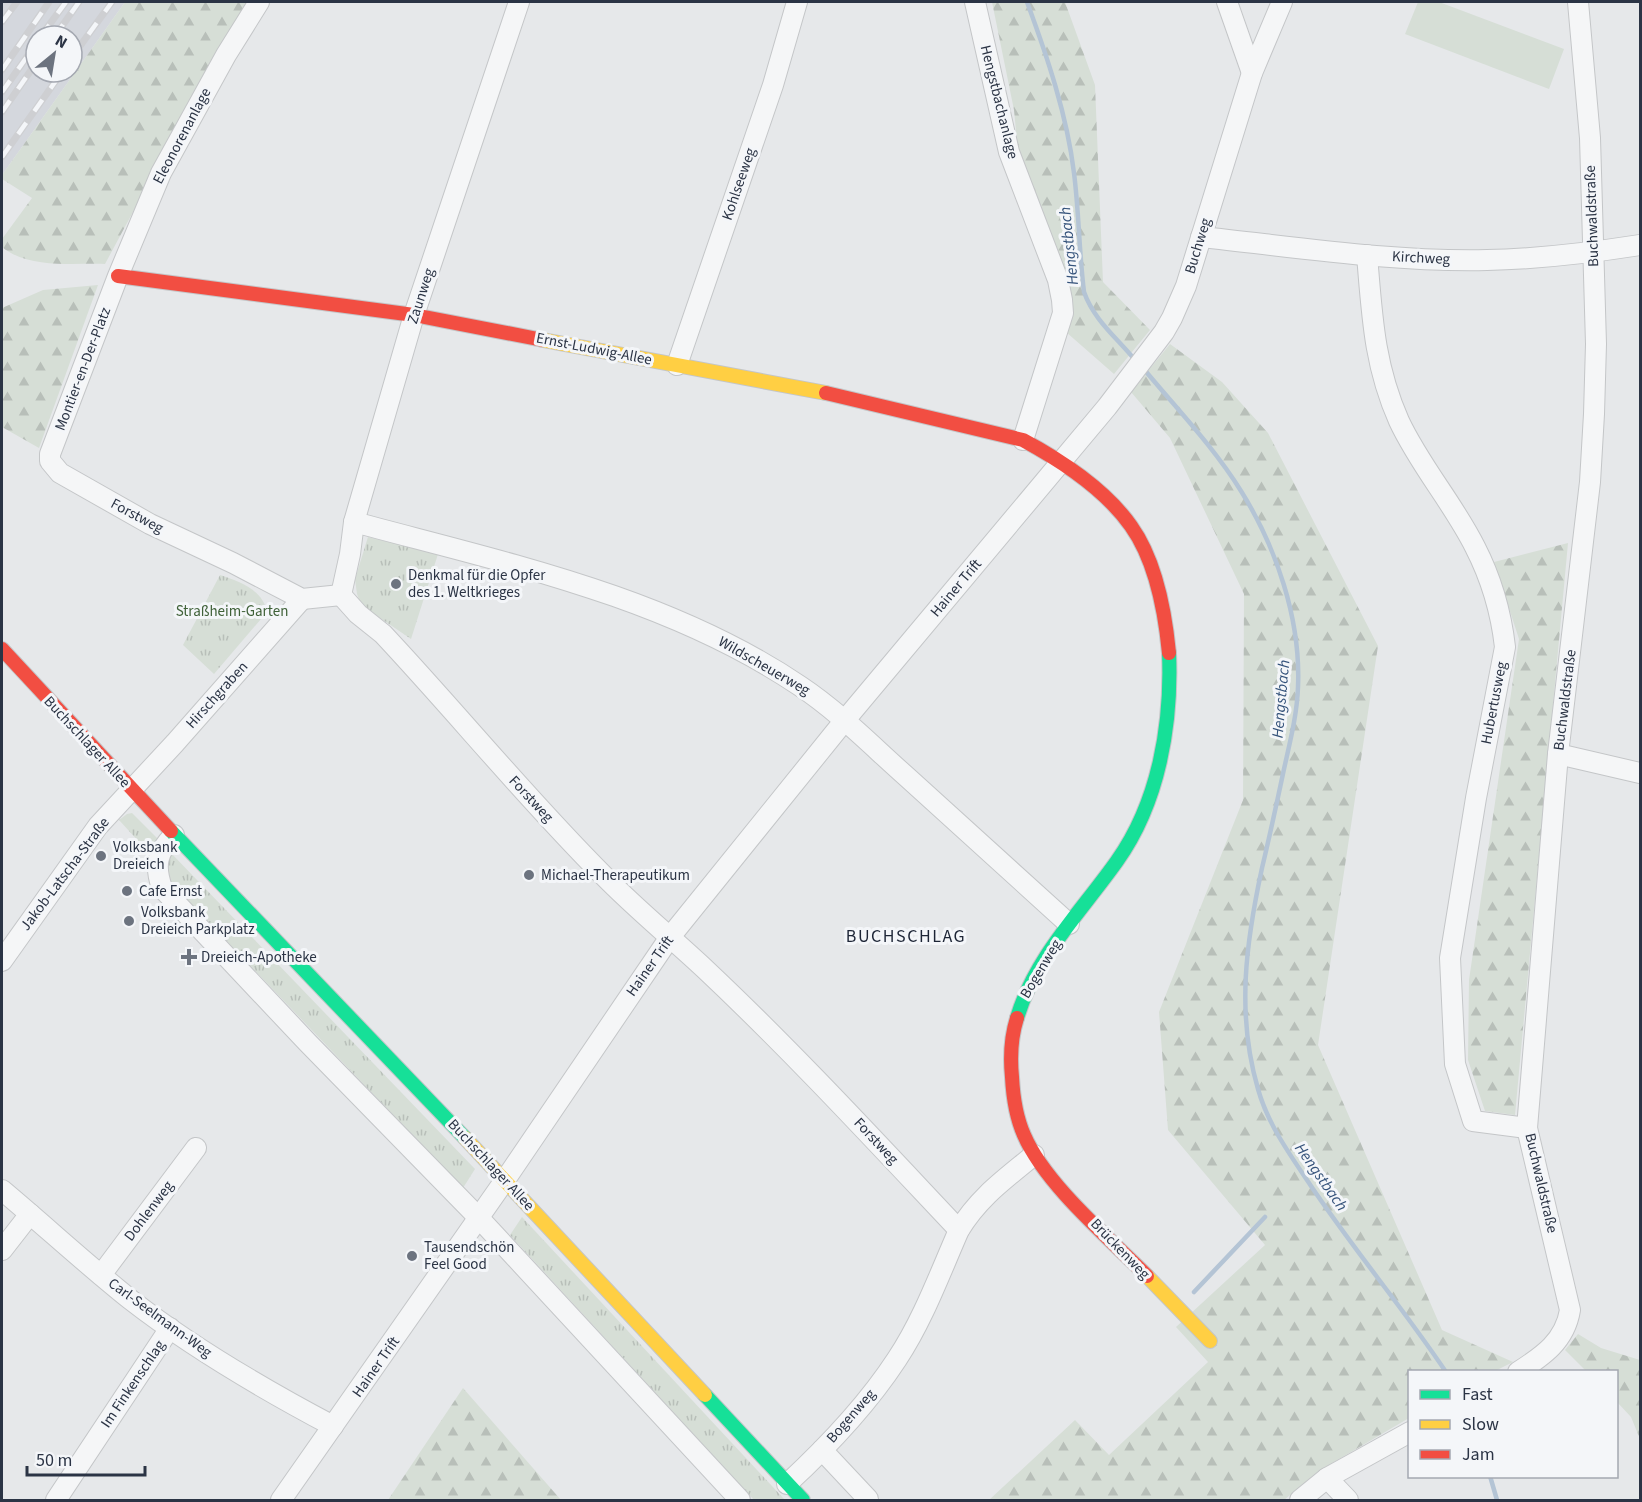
<svg xmlns="http://www.w3.org/2000/svg" width="1642" height="1502" font-family="'Source Sans 3',sans-serif">
<style>
.built{fill:#d4d7dd;fill-rule:evenodd}
.grass{fill:url(#grass-tufts)}
.forest{fill:url(#forest-firs)}
.garden{fill:#d6ded6}
.lines{fill:none;stroke-linecap:round;stroke-linejoin:round}
.stream{stroke:#b4c4d5;stroke-width:4.5}
.street-casing{stroke:#c4c6c8;stroke-width:22}
.fast-casing{stroke:#c4c6c8;stroke-width:16}
.slow-casing{stroke:#c4c6c8;stroke-width:16}
.jam-casing{stroke:#c4c6c8;stroke-width:16}
.street{stroke:#f5f6f7;stroke-width:20}
.fast{stroke:#16e098;stroke-width:14}
.slow{stroke:#ffcf43;stroke-width:14}
.jam{stroke:#f24e42;stroke-width:14}
.rail-casing{stroke:#cecfd2;stroke-width:7}
.rail{stroke:#f4f6f9;stroke-width:4.5;stroke-dasharray:14;stroke-linecap:butt}
.poi-dot{fill:#6c737f;stroke:#f4f6f9;stroke-width:2}
.labels{text-anchor:middle;dominant-baseline:central;stroke-width:6;stroke-linejoin:round;paint-order:stroke}
.street-label{font-size:15px;fill:#2b3445;stroke:#f4f6f9}
.poi-label{font-size:15px;fill:#2b3445;stroke:#f4f6f9;text-anchor:start}
.park-label{font-size:15px;fill:#3f6138;stroke:#f4f6f9}
.water-label{font-size:16px;font-style:italic;fill:#34527a;stroke:#f4f6f9}
.quarter-label{font-size:18px;letter-spacing:1.5px;fill:#1d2536;stroke:#f4f6f9}
</style>
<defs>
<pattern id="grass-tufts" width="24" height="20" patternUnits="userSpaceOnUse" patternTransform="scale(1.5)"><rect width="24" height="20" fill="#d6ded6"/><path d="M3 7l-1-3M5 7V3M7 7l1-3M15 17l-1-3M17 17v-4M19 17l1-3" fill="none" stroke="#b8bfb9"/></pattern>
<pattern id="forest-firs" width="22" height="20" patternUnits="userSpaceOnUse" patternTransform="scale(1.5)"><rect width="22" height="20" fill="#d6ded6"/><path d="M5 1l3.5 6h-7zM16 11l3.5 6h-7z" fill="#b8bfb9"/></pattern>
</defs>
<rect width="100%" height="100%" fill="#e6e8ea"/>
<path class="built" d="M2 2H125L2 175ZM36 36H72V72H36Z"/>
<g class="grass">
<polygon points="368,537 438,554 411,639 361,605 357,594 355,579"/>
<path d="M220 575C239 581 263 590 267 612L214 674 183 645Z"/>
<polygon points="132,813 160,841 151,855 119,820 127,814"/>
<polygon points="171,853 475,1169 463,1188 170,882 165,862"/>
<polygon points="522,1217 785,1500 754,1500 510,1235"/>
</g>
<g class="forest">
<path d="M125 2H251L218 54 105 264C72 263 29 269 2 247V239L32 198 2 179V175Z"/>
<polygon points="992,2 1065,2 1095,85 1103,282 1150,330 1114,374 1066,332 1018,152 1014,110"/>
<polygon points="98,285 39,448 2,427 2,308 43,290"/>
<polygon points="1170,344 1222,382 1268,433 1378,646 1318,1045 1442,1330 1513,1362 1495,1371 1410,1372 1409,1418 1322,1469 1284,1500 989,1500 1075,1420 1109,1455 1208,1362 1176,1327 1265,1245 1168,1130 1159,1012 1243,800 1244,594 1170,438 1131,392"/>
<polygon points="1568,543 1515,1115 1485,1111 1468,1060 1469,980 1519,639 1494,562"/>
<polygon points="1578,1334 1601,1348 1640,1360 1640,1439 1631,1417 1617,1402 1616,1372 1586,1371 1565,1350"/>
<polygon points="463,1388 561,1500 388,1500"/>
</g>
<polygon class="garden" points="1418,2 1439,2 1564,49 1549,89 1405,34"/>
<g class="lines">
<g class="stream">
<path d="M1027 2C1047 56 1067 115 1074 173 1079 212 1079 252 1084 292 1094 320 1116 337 1135 360"/>
<path d="M1143 368C1176 408 1213 446 1241 491 1276 547 1301 619 1298 687 1297 715 1290 742 1284 769 1277 802 1270 835 1262 868 1246 942 1236 1014 1258 1089 1268 1125 1291 1156 1311 1186 1354 1250 1403 1308 1446 1372"/>
<polyline points="1194,1292 1265,1217"/>
<polyline points="1490,1476 1497,1500"/>
</g>
<g class="street-casing">
<g id="street">
<polyline points="259,2 226,55 161,173 118,276 50,454 50,461 60,473 150,524 233,563 302,599 341,595"/>
<polyline points="975,2 1009,152 1058,280 1062,300 1063,313 1023,440"/>
<polyline points="1227,2 1252,73"/>
<path d="M1201 237C1296 247 1391 262 1487 260 1538 259 1589 253 1640 245"/>
<path d="M1367 255C1372 315 1374 365 1399 421 1420 466 1453 503 1475 547 1491 578 1501 612 1505 647L1476 798 1450 958 1455 1064 1473 1121 1527 1128"/>
<polyline points="677,365 773,85 797,2"/>
<path d="M354 522C506 563 668 597 800 686 839 712 872 746 907 777 961 826 1015 875 1069 924"/>
<path d="M341 595 358 614 383 634C457 713 526 798 603 875 636 909 672 938 706 970 794 1053 876 1142 959 1230"/>
<polyline points="341,595 350,554 354,522 414,315 519,2"/>
<polyline points="1558,754 1640,773"/>
<path d="M174 835C157 852 154 865 162 888L307 1042 478 1217 740 1500"/>
<polyline points="2,961 98,826 175,743 302,599"/>
<path d="M2 1190C45 1226 87 1265 131 1300 194 1349 263 1389 333 1426"/>
<polyline points="2,1250 30,1214"/>
<polyline points="101,1275 196,1148"/>
<path d="M1518 1372C1543 1356 1565 1341 1570 1310L1527 1128 1558 754 1590 482 1594 414 1596 344 1590 138 1578 2"/>
<polyline points="822,1450 868,1499"/>
<polyline points="1327,1478 1348,1500"/>
<path d="M787 1484C827 1447 867 1405 897 1359 923 1320 940 1273 959 1230 979 1197 1005 1179 1034 1155"/>
<polyline points="56,1500 170,1328"/>
<polyline points="281,1500 505,1180 670,937 845,720 1107,407 1164,332 1172,318 1186,286 1252,73 1282,2"/>
<polyline points="1300,1500 1327,1478 1410,1432"/>
</g>
</g>
<g class="fast-casing">
<g id="fast">
<polyline points="171,831 465,1138"/>
<path d="M1017 1018C1035 957 1081 912 1117 861 1159 802 1172 724 1169 653"/>
<polyline points="705,1395 803,1500"/>
</g>
</g>
<g class="slow-casing">
<g id="slow">
<polyline points="543,340 826,393"/>
<polyline points="465,1138 705,1395"/>
<polyline points="1147,1276 1210,1341"/>
</g>
</g>
<g class="jam-casing">
<g id="jam">
<polyline points="118,276 414,315 543,340"/>
<path d="M826 393 1023 440C1062 461 1105 489 1131 526 1156 561 1165 611 1169 653"/>
<polyline points="2,649 171,831"/>
<path d="M1017 1018C1011 1037 1010 1057 1012 1077 1013 1096 1016 1117 1024 1135 1045 1184 1109 1238 1147 1276"/>
</g>
</g>
<use href="#street" class="street"/>
<use href="#fast" class="fast"/>
<use href="#slow" class="slow"/>
<use href="#jam" class="jam"/>
<g class="rail-casing">
<g id="rail">
<polyline points="2,22 17,2"/>
<polyline points="41,36 66,2"/>
<polyline points="55,36 79,2"/>
<polyline points="72,57 112,2"/>
<polyline points="2,70 49,2"/>
<polyline points="2,92 36,44"/>
<polyline points="2,112 36,63"/>
<polyline points="2,157 62,72"/>
</g>
</g>
<use href="#rail" class="rail"/>
</g>
<g class="poi-dot">
<circle cx="396" cy="584" r="6"/>
<circle cx="101" cy="856" r="6"/>
<circle cx="529" cy="875" r="6"/>
<circle cx="127" cy="891" r="6"/>
<circle cx="129" cy="921" r="6"/>
<path d="M186 948h6v6h6v6h-6v6h-6v-6h-6v-6h6z"/>
<circle cx="412" cy="1256" r="6"/>
</g>
<g class="labels">
<g class="street-label">
<text transform="translate(999 102) rotate(76)">Hengstbachanlage</text>
<text transform="translate(182 136) rotate(-62)">Eleonorenanlage</text>
<text transform="translate(739 184) rotate(-71)">Kohlseeweg</text>
<text transform="translate(1592 216) rotate(-92)">Buchwaldstraße</text>
<text transform="translate(1198 246) rotate(-73)">Buchweg</text>
<text transform="translate(1421 258) rotate(3)">Kirchweg</text>
<text transform="translate(421 296) rotate(-72)">Zaunweg</text>
<text transform="translate(594 349) rotate(11)">Ernst-Ludwig-Allee</text>
<text transform="translate(83 369) rotate(-69)">Montier-en-Der-Platz</text>
<text transform="translate(137 516) rotate(28)">Forstweg</text>
<text transform="translate(956 588) rotate(-50)">Hainer Trift</text>
<text transform="translate(764 666) rotate(30)">Wildscheuerweg</text>
<text transform="translate(217 695) rotate(-48)">Hirschgraben</text>
<text transform="translate(1565 700) rotate(-83)">Buchwaldstraße</text>
<text transform="translate(1494 703) rotate(-79)">Hubertusweg</text>
<text transform="translate(87 742) rotate(47)">Buchschlager Allee</text>
<text transform="translate(531 799) rotate(47)">Forstweg</text>
<text transform="translate(65 874) rotate(-53)">Jakob-Latscha-Straße</text>
<text transform="translate(650 966) rotate(-55)">Hainer Trift</text>
<text transform="translate(1041 969) rotate(-59)">Bogenweg</text>
<text transform="translate(876 1141) rotate(47)">Forstweg</text>
<text transform="translate(491 1165) rotate(47)">Buchschlager Allee</text>
<text transform="translate(1541 1183) rotate(77)">Buchwaldstraße</text>
<text transform="translate(149 1211) rotate(-53)">Dohlenweg</text>
<text transform="translate(1120 1249) rotate(46)">Brückenweg</text>
<text transform="translate(160 1318) rotate(36)">Carl-Seelmann-Weg</text>
<text transform="translate(376 1367) rotate(-55)">Hainer Trift</text>
<text transform="translate(133 1384) rotate(-56)">Im Finkenschlag</text>
<text transform="translate(851 1416) rotate(-49)">Bogenweg</text>
</g>
<g class="poi-label">
<text x="408" y="575">Denkmal für die Opfer<tspan x="408" dy="17">des 1. Weltkrieges</tspan></text>
<text x="113" y="847">Volksbank<tspan x="113" dy="17">Dreieich</tspan></text>
<text x="541" y="875">Michael-Therapeutikum</text>
<text x="139" y="891">Cafe Ernst</text>
<text x="141" y="912">Volksbank<tspan x="141" dy="17">Dreieich Parkplatz</tspan></text>
<text x="201" y="957">Dreieich-Apotheke</text>
<text x="424" y="1247">Tausendschön<tspan x="424" dy="17">Feel Good</tspan></text>
</g>
<g class="park-label">
<text x="232" y="611">Straßheim-Garten</text>
</g>
<g class="water-label">
<text transform="translate(1069 246) rotate(-96)">Hengstbach</text>
<text transform="translate(1281 699) rotate(-85)">Hengstbach</text>
<text transform="translate(1321 1177) rotate(55)">Hengstbach</text>
</g>
<g class="quarter-label">
<text x="906" y="936">BUCHSCHLAG</text>
</g>
</g>
<rect width="1642" height="1502" fill="none" stroke="#2b3445" stroke-width="6"/>
<rect x="1408" y="1370" width="210" height="108" fill="#f4f6f9" stroke="#a4a8b1" stroke-width="1.5"/>
<rect x="1420" y="1390" width="30" height="9" fill="#16e098" stroke="#a4a8b1" stroke-width="1.5"/>
<text x="1462" y="1400" font-size="18" fill="#2b3445">Fast</text>
<rect x="1420" y="1420" width="30" height="9" fill="#ffcf43" stroke="#a4a8b1" stroke-width="1.5"/>
<text x="1462" y="1430" font-size="18" fill="#2b3445">Slow</text>
<rect x="1420" y="1450" width="30" height="9" fill="#f24e42" stroke="#a4a8b1" stroke-width="1.5"/>
<text x="1462" y="1460" font-size="18" fill="#2b3445">Jam</text>
<g transform="translate(54 54) rotate(30)"><circle r="28" fill="#f4f6f9" stroke="#a4a8b1" stroke-width="1.5"/>
<path d="M0-4.5L10 22L0 15L-10 22Z" fill="#6c737f"/>
<text y="-9" font-size="16" font-weight="bold" text-anchor="middle" fill="#2b3445">N</text>
</g>
<path d="M27 1466v9h118v-9" fill="none" stroke="#2b3445" stroke-width="3"/>
<text x="36" y="1466" font-size="18" fill="#2b3445" stroke="#f4f6f9" stroke-width="4.5" paint-order="stroke">50 m</text>
</svg>
